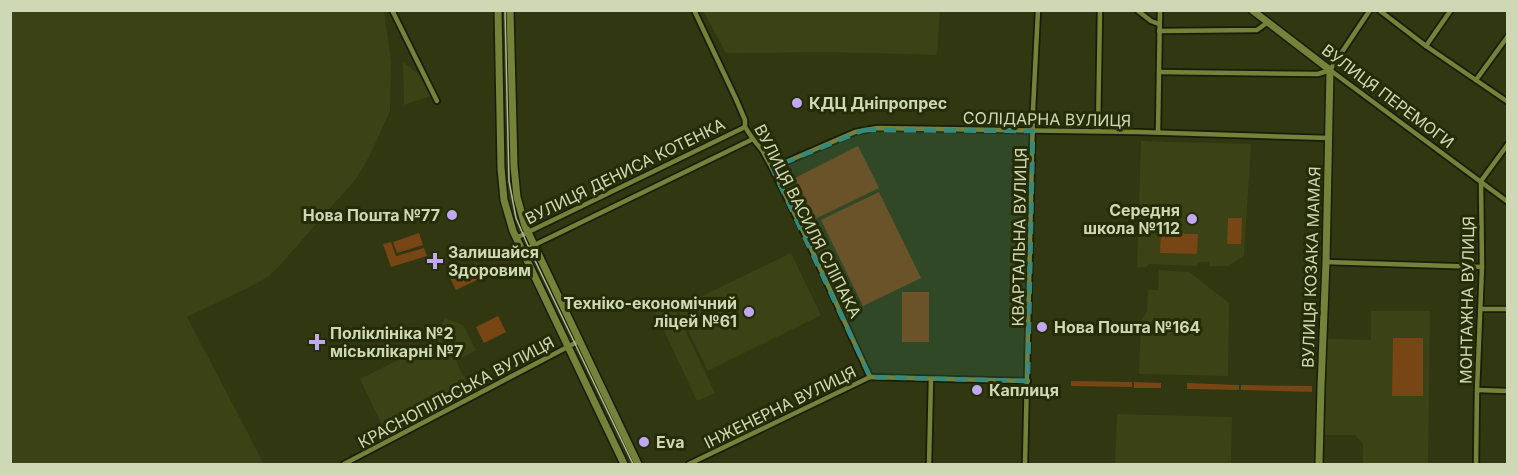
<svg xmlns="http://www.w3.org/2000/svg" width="1518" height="475" font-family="Inter,sans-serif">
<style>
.built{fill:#3a4216}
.green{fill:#784515}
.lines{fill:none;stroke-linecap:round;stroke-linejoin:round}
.street-casing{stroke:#191d07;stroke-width:8}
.secondary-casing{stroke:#191d07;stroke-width:10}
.street{stroke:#74823a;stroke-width:4.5}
.secondary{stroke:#74823a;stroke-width:7}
.tram{stroke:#b1ba96;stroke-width:1.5}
.marked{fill:#358a7c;fill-opacity:0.2;stroke:#358a7c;stroke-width:4.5;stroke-dasharray:12 8;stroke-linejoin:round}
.poi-dot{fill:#c0a8f3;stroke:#262d06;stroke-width:2}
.labels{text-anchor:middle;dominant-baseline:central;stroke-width:6;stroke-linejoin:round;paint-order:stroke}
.street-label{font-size:16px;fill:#cfd8b4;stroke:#262d06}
.poi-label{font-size:16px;font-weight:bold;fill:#cfd8b4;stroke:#262d06;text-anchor:start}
</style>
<rect width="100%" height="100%" fill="#303711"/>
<g class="built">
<polygon points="10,11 384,11 391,61 390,111 371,153 356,179 281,264 269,276 256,284 187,317 264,464 11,464"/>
<polygon points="703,11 940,11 937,55 829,52 726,53"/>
<polygon points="403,62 417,73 424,81 431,96 404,105"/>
<polygon points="1141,141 1251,144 1244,256 1228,266 1209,266 1209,262 1199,262 1196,266 1149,264 1146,267 1137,267"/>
<polygon points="791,253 821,315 708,371 677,308"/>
<polygon points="1159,270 1189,272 1229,303 1228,376 1139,374 1141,321 1147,311 1148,290 1158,290"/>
<polygon points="670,298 715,393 697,401 653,307"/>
<polygon points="1371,311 1430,311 1428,464 1363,464 1363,444 1355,435 1325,435 1327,339 1371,340"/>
<polygon points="445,318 463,325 476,350 456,361 469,387 384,429 360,379 435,341"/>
<polygon points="1117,414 1232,417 1231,464 1115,464"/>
</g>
<g class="green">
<polygon points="858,146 879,188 815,219 795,178"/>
<polygon points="879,192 921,278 863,306 821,220"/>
<polygon points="1228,218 1242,218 1241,244 1227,244"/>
<polygon points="419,233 423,245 397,253 393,242"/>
<polygon points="1161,233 1198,234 1197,254 1160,253"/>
<polygon points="391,242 396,256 424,248 427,256 391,267 383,244"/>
<polygon points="477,263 483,277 456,290 449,276"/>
<rect x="902" y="292" width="27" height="50"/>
<polygon points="498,316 506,332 484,343 476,327"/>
<polygon points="1393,338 1423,338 1423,396 1392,396"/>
<polygon points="1071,381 1132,382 1132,387 1071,386"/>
<polygon points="1134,382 1161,383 1161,388 1134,388"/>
<polygon points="1187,383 1239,385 1239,390 1187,389"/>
<polygon points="1241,385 1312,386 1312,392 1241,390"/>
</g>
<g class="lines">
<g class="street-casing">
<g id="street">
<polyline points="392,10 437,101"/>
<polyline points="694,10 736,99 745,120 745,127 753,139 762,150 772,168 804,233 870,377"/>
<polyline points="1137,10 1151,21 1159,24"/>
<polyline points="1379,10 1426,46 1508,102"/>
<polyline points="1159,31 1257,30 1268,22"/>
<polyline points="1426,46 1451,10"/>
<polyline points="1330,70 1508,202"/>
<polyline points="1330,70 1370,10"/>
<polyline points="1159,72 1318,74 1330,70"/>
<polyline points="1476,80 1508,36"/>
<polyline points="1098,131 1100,10"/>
<polyline points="1158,132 1160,10"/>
<polyline points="772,168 855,132 877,128 1138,132 1329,138"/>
<polyline points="516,238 745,127"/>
<polyline points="522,251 753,139"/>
<polyline points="1326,262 1482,267"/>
<polyline points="1481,309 1508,309"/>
<polyline points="1477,390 1508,391"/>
<polyline points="344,464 579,341"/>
<polyline points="689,464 870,377 1028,381"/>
<polyline points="929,464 931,379"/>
<polyline points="1025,464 1033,110 1038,10"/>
<polyline points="1476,464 1477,390 1482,267 1481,181 1508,144"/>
</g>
</g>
<g class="secondary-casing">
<g id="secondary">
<polyline points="498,10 501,168 504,200 513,231 624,464"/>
<polyline points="510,10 514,166 517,197 525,226 638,464"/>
<polyline points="1252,10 1330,70 1326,262 1321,386 1319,464"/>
</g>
</g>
<use href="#street" class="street"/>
<use href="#secondary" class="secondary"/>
<polyline class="tram" points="505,10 509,181 516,218 529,248 633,464"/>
</g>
<path class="marked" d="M864 130 1033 131 1028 381 870 377 772 168Z"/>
<g class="poi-dot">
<circle cx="797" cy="103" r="6"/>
<circle cx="452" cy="215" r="6"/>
<circle cx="1192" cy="219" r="6"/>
<path d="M432 252h6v6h6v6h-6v6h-6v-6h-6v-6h6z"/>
<circle cx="749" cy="312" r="6"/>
<circle cx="1042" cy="327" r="6"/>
<path d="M314 333h6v6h6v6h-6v6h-6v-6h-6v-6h6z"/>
<circle cx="977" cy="390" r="6"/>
<circle cx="644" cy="442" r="6"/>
</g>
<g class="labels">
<g class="street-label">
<text transform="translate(1388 96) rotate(37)">ВУЛИЦЯ ПЕРЕМОГИ</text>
<text transform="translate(1047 119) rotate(1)">СОЛІДАРНА ВУЛИЦЯ</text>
<text transform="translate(625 171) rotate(-26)">ВУЛИЦЯ ДЕНИСА КОТЕНКА</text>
<text transform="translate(808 221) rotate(63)">ВУЛИЦЯ ВАСИЛЯ СЛІПАКА</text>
<text transform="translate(1019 237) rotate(-89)">КВАРТАЛЬНА ВУЛИЦЯ</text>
<text transform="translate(1311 267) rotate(-88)">ВУЛИЦЯ КОЗАКА МАМАЯ</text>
<text transform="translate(1467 300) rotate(-89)">МОНТАЖНА ВУЛИЦЯ</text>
<text transform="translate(456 392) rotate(-28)">КРАСНОПІЛЬСЬКА ВУЛИЦЯ</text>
<text transform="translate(780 407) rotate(-26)">ІНЖЕНЕРНА ВУЛИЦЯ</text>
</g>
<g class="poi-label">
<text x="809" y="103">КДЦ Дніпропрес</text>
<text x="1180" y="210" text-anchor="end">Середня<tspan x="1180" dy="18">школа №112</tspan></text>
<text x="440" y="215" text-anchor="end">Нова Пошта №77</text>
<text x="448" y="252">Залишайся<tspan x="448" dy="18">Здоровим</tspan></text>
<text x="737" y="303" text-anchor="end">Техніко-економічний<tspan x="737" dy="18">ліцей №61</tspan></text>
<text x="1054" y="327">Нова Пошта №164</text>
<text x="330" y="333">Поліклініка №2<tspan x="330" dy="18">міськлікарні №7</tspan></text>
<text x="989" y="390">Каплиця</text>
<text x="656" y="442">Eva</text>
</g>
</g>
<rect width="1518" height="475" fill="none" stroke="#cfd8b4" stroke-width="24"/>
</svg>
